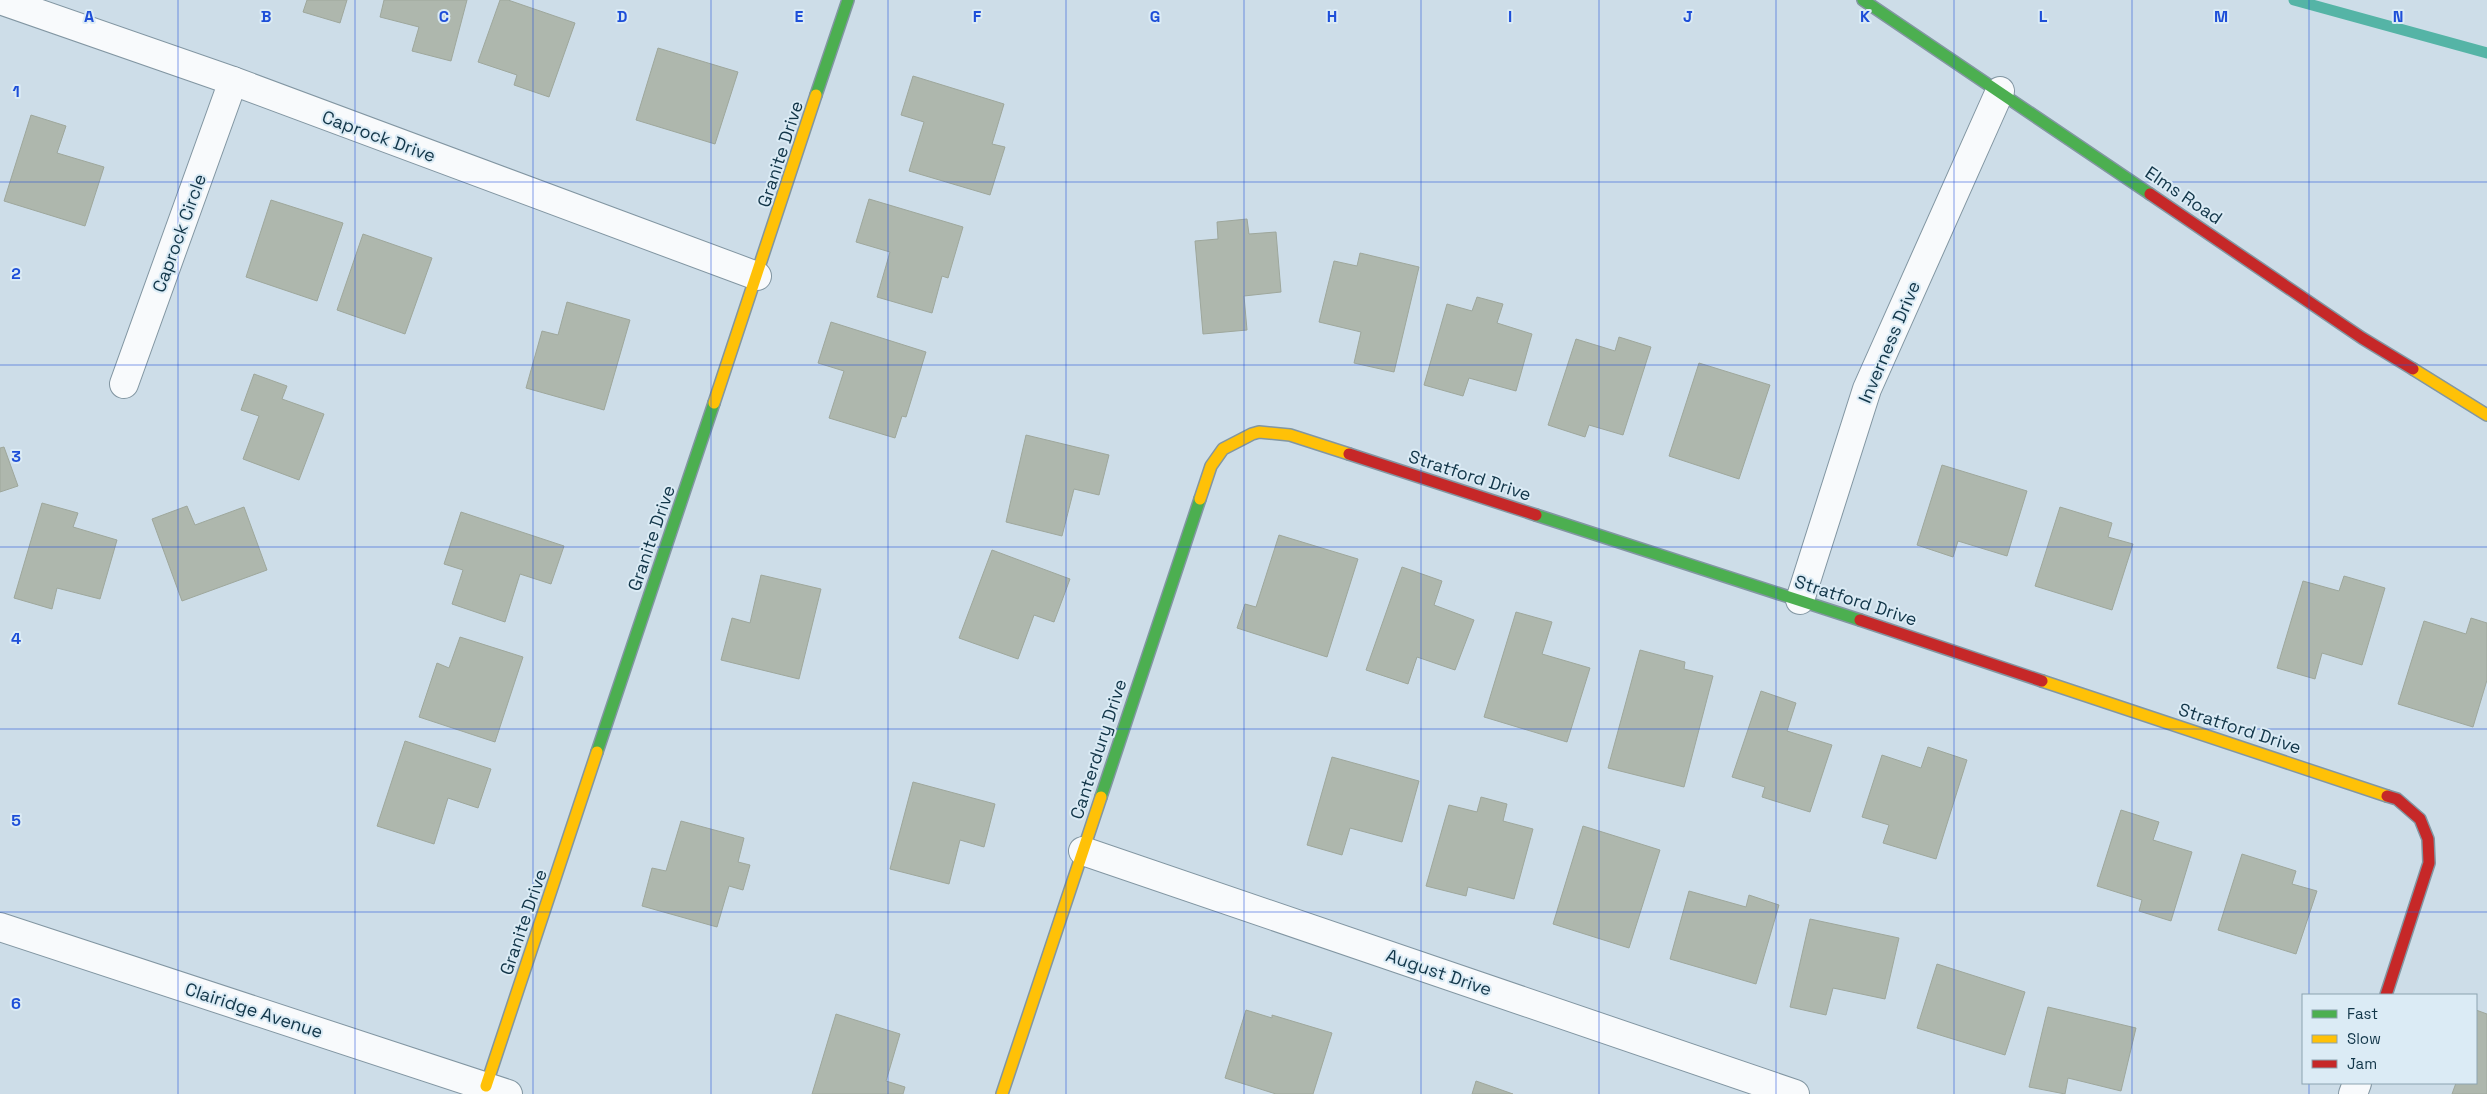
<svg xmlns="http://www.w3.org/2000/svg" width="2487" height="1094" font-family="'Space Grotesk',sans-serif">
<style>
.lines{fill:none;stroke-linecap:round;stroke-linejoin:round}
.stream{stroke:#55b4a6;stroke-width:11}
.building{fill:#aeb7ad;stroke:#9ea79c}
.street-casing{stroke:#8296a2;stroke-width:30}
.fast-casing{stroke:#8296a2;stroke-width:14}
.slow-casing{stroke:#8296a2;stroke-width:14}
.jam-casing{stroke:#8296a2;stroke-width:14}
.street{stroke:#f8fafc;stroke-width:28}
.fast{stroke:#4caf50;stroke-width:11}
.slow{stroke:#ffc107;stroke-width:11}
.jam{stroke:#c62828;stroke-width:11}
.grid{fill:none;stroke:#1d4ed8;stroke-width:1;stroke-opacity:0.55}
.labels{text-anchor:middle;dominant-baseline:central;stroke-width:4;stroke-linejoin:round;paint-order:stroke}
.street-label{font-size:18px;fill:#123649;stroke:#dbebf5}
.grid-label{font-size:16px;text-anchor:middle;font-weight:bold;fill:#1d4ed8;stroke:#dbebf5;stroke-width:4;stroke-linejoin:round;paint-order:stroke}
</style>
<rect width="100%" height="100%" fill="#cddde8"/>
<g class="lines">
<polyline class="stream" points="2294,0 2487,53"/>
</g>
<g class="building">
<polygon points="307,0 347,0 340,23 303,12"/>
<polygon points="384,0 467,0 451,61 412,51 419,27 380,17"/>
<polygon points="500,0 508,0 575,23 549,97 514,85 517,75 478,62"/>
<polygon points="658,48 738,72 715,144 636,120"/>
<polygon points="913,76 1004,104 992,144 1005,147 990,195 909,171 924,122 901,115"/>
<polygon points="31,115 66,126 57,153 104,167 85,226 4,201"/>
<polygon points="869,199 963,227 948,278 942,276 932,313 877,297 890,252 856,242"/>
<polygon points="271,200 343,223 317,301 246,277"/>
<polygon points="1247,219 1249,234 1276,232 1281,292 1244,296 1247,330 1203,334 1195,241 1218,239 1217,222"/>
<polygon points="363,234 432,258 405,334 337,310"/>
<polygon points="1360,253 1419,267 1394,372 1354,363 1361,332 1319,322 1334,261 1357,266"/>
<polygon points="1477,297 1503,304 1497,323 1532,334 1516,391 1469,378 1463,396 1424,385 1447,304 1472,311"/>
<polygon points="567,302 630,320 604,410 526,388 542,331 558,335"/>
<polygon points="831,322 926,352 906,417 902,416 895,438 829,418 844,371 818,363"/>
<polygon points="1619,337 1651,347 1623,435 1589,425 1585,437 1548,425 1576,339 1615,351"/>
<polygon points="1699,363 1770,385 1739,479 1669,456"/>
<polygon points="254,374 287,386 282,399 324,414 299,480 243,459 259,416 241,410"/>
<polygon points="1026,435 1109,455 1099,495 1074,489 1062,536 1006,522"/>
<polygon points="4,447 18,486 0,492 0,448"/>
<polygon points="1942,465 2027,491 2007,556 1958,541 1953,557 1917,545"/>
<polygon points="42,503 78,513 73,527 117,540 100,599 57,588 52,609 14,598"/>
<polygon points="187,506 195,525 244,507 267,570 182,601 152,519"/>
<polygon points="2060,507 2112,523 2108,537 2133,544 2112,610 2035,586"/>
<polygon points="461,512 564,546 551,584 520,574 505,622 452,604 463,570 444,564"/>
<polygon points="1279,535 1358,559 1327,657 1237,628 1245,604 1256,607"/>
<polygon points="992,550 1070,579 1054,622 1034,615 1018,659 959,638"/>
<polygon points="1402,567 1442,581 1434,605 1474,620 1455,670 1417,657 1408,684 1366,670"/>
<polygon points="761,575 821,589 799,679 721,660 732,618 750,623"/>
<polygon points="2344,576 2385,588 2362,665 2322,653 2315,679 2277,668 2303,581 2339,591"/>
<polygon points="1516,612 1552,622 1542,654 1590,668 1567,742 1484,717"/>
<polygon points="2471,618 2487,623 2487,680 2473,727 2398,704 2424,621 2466,634"/>
<polygon points="460,637 523,657 495,742 419,717 437,663 449,668"/>
<polygon points="1640,650 1685,662 1684,669 1713,676 1684,787 1608,768"/>
<polygon points="1761,691 1796,703 1787,731 1832,745 1810,812 1762,797 1765,787 1732,777"/>
<polygon points="405,741 491,769 478,808 448,798 434,844 377,826"/>
<polygon points="1928,747 1967,760 1936,859 1883,843 1889,825 1862,817 1882,755 1921,768"/>
<polygon points="1332,757 1419,781 1402,842 1350,828 1342,855 1307,845"/>
<polygon points="913,782 995,804 984,847 960,840 949,884 890,869"/>
<polygon points="1481,797 1507,804 1503,821 1533,829 1514,899 1468,887 1466,896 1426,886 1449,805 1477,812"/>
<polygon points="2121,810 2159,822 2153,840 2192,852 2171,921 2139,911 2142,900 2097,886"/>
<polygon points="681,821 744,838 738,862 750,865 743,890 729,886 717,927 642,906 652,868 666,871"/>
<polygon points="1583,826 1660,850 1629,948 1553,924"/>
<polygon points="2242,854 2296,871 2292,884 2317,891 2296,954 2218,930"/>
<polygon points="1689,891 1746,907 1749,895 1779,905 1756,984 1670,959"/>
<polygon points="1810,919 1899,938 1885,999 1833,988 1826,1015 1790,1007"/>
<polygon points="1937,964 2025,992 2005,1055 1917,1028"/>
<polygon points="2048,1007 2136,1028 2121,1091 2068,1078 2065,1094 2029,1087"/>
<polygon points="1246,1010 1272,1018 1272,1015 1332,1033 1313,1094 1276,1094 1225,1078"/>
<polygon points="2476,1010 2487,1014 2487,1094 2452,1094 2456,1083 2476,1083"/>
<polygon points="836,1014 900,1034 886,1081 905,1087 903,1094 812,1094"/>
<polygon points="1476,1081 1513,1094 1472,1094"/>
</g>
<g class="lines">
<g class="street-casing">
<g id="street">
<polyline points="0,0 233,81 757,276"/>
<polyline points="124,384 233,81"/>
<polyline points="1800,600 1867,389 2000,91"/>
<polyline points="1083,851 1795,1094"/>
<polyline points="0,927 508,1094"/>
<polyline points="2353,1094 2357,1083"/>
</g>
</g>
<g class="fast-casing">
<g id="fast">
<polyline points="1863,0 2150,194"/>
<polyline points="816,95 848,0"/>
<polyline points="1536,515 1860,620"/>
<polyline points="597,752 714,403"/>
<polyline points="1101,797 1200,499"/>
</g>
</g>
<g class="slow-casing">
<g id="slow">
<polyline points="2413,369 2487,415"/>
<polyline points="714,403 816,95"/>
<polyline points="1200,499 1211,466 1223,449 1252,434 1259,432 1290,435 1349,454"/>
<polyline points="2042,681 2387,796"/>
<polyline points="486,1086 597,752"/>
<polyline points="1002,1094 1101,797"/>
</g>
</g>
<g class="jam-casing">
<g id="jam">
<polyline points="2150,194 2362,338 2413,369"/>
<polyline points="1349,454 1536,515"/>
<polyline points="1860,620 2042,681"/>
<polyline points="2386,995 2429,863 2428,839 2420,819 2397,799 2387,796"/>
</g>
</g>
<use href="#street" class="street"/>
<use href="#fast" class="fast"/>
<use href="#slow" class="slow"/>
<use href="#jam" class="jam"/>
</g>
<path class="grid" d="M178 0V1094M355 0V1094M533 0V1094M711 0V1094M888 0V1094M1066 0V1094M1244 0V1094M1421 0V1094M1599 0V1094M1776 0V1094M1954 0V1094M2132 0V1094M2309 0V995M0 182H2487M0 365H2487M0 547H2487M0 729H2487M0 912H2487M2309 1083V1094"/>
<g class="labels">
<g class="street-label">
<text transform="translate(379 136) rotate(20)">Caprock Drive</text>
<text transform="translate(780 154) rotate(-72)">Granite Drive</text>
<text transform="translate(2184 195) rotate(34)">Elms Road</text>
<text transform="translate(179 233) rotate(-70)">Caprock Circle</text>
<text transform="translate(1889 342) rotate(-67)">Inverness Drive</text>
<text transform="translate(1470 475) rotate(18)">Stratford Drive</text>
<text transform="translate(651 538) rotate(-71)">Granite Drive</text>
<text transform="translate(1856 600) rotate(18)">Stratford Drive</text>
<text transform="translate(2240 728) rotate(18)">Stratford Drive</text>
<text transform="translate(1098 749) rotate(-72)">Canterdury Drive</text>
<text transform="translate(523 922) rotate(-71)">Granite Drive</text>
<text transform="translate(1439 972) rotate(19)">August Drive</text>
<text transform="translate(254 1010) rotate(18)">Clairidge Avenue</text>
</g>
</g>
<g class="grid-label">
<text x="89" y="22">A</text>
<text x="266" y="22">B</text>
<text x="444" y="22">C</text>
<text x="622" y="22">D</text>
<text x="799" y="22">E</text>
<text x="977" y="22">F</text>
<text x="1155" y="22">G</text>
<text x="1332" y="22">H</text>
<text x="1510" y="22">I</text>
<text x="1688" y="22">J</text>
<text x="1865" y="22">K</text>
<text x="2043" y="22">L</text>
<text x="2221" y="22">M</text>
<text x="2398" y="22">N</text>
<text x="16" y="97">1</text>
<text x="16" y="279">2</text>
<text x="16" y="462">3</text>
<text x="16" y="644">4</text>
<text x="16" y="826">5</text>
<text x="16" y="1009">6</text>
</g>
<rect x="2302" y="994" width="175" height="90" fill="#dbebf5" stroke="#8ba3b0"/>
<rect x="2312" y="1010" width="25" height="8" fill="#4caf50" stroke="#8ba3b0"/>
<text x="2347" y="1019" font-size="15" fill="#123649">Fast</text>
<rect x="2312" y="1035" width="25" height="8" fill="#ffc107" stroke="#8ba3b0"/>
<text x="2347" y="1044" font-size="15" fill="#123649">Slow</text>
<rect x="2312" y="1060" width="25" height="8" fill="#c62828" stroke="#8ba3b0"/>
<text x="2347" y="1069" font-size="15" fill="#123649">Jam</text>
</svg>
